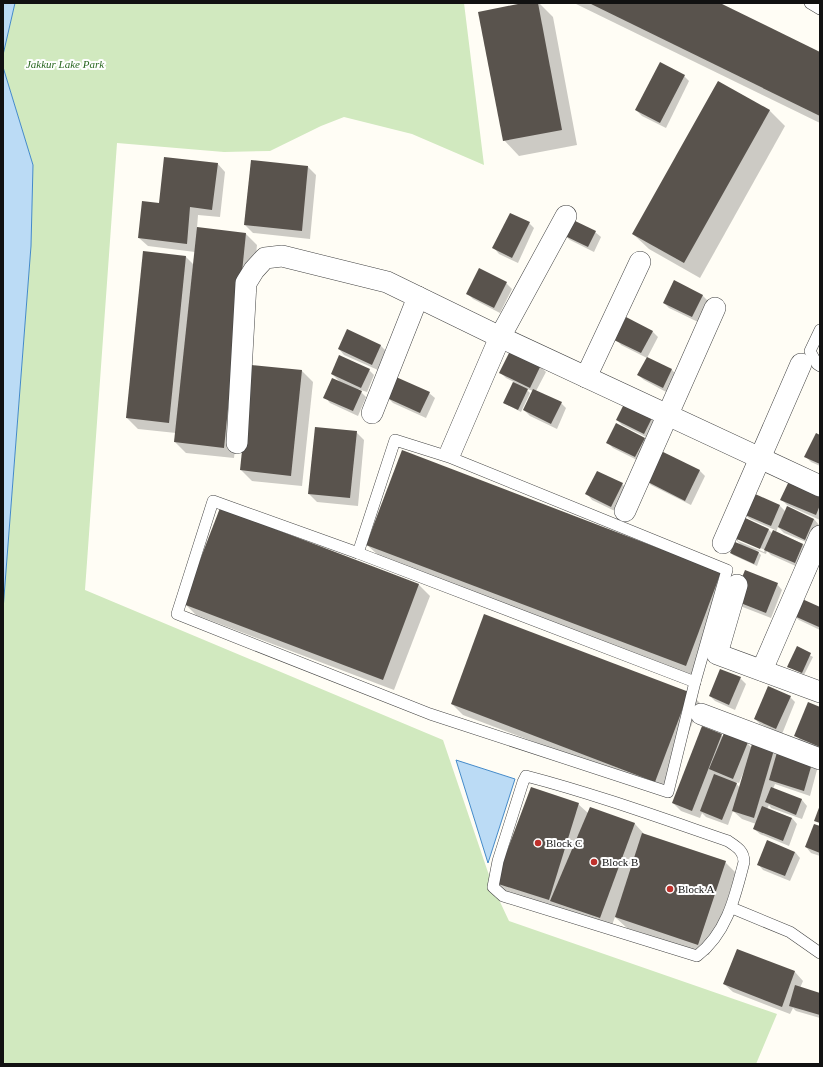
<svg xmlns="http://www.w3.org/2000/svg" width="823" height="1067" font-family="'Times New Roman',serif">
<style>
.green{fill:#d1e9bf}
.water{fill:#bbdbf5;stroke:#448ac9}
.shadow{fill:#0003;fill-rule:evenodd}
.building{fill:#59534d}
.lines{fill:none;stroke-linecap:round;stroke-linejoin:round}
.lane-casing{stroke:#444;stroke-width:12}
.street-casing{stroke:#444;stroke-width:22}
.lane{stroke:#fff;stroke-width:11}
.street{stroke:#fff;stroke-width:21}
.poi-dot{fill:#be312c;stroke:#fff;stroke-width:1.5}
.labels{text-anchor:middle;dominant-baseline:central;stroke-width:4;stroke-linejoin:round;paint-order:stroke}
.park-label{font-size:11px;font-style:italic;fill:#2b6822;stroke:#fff}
.poi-label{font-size:11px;fill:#111;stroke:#fff;text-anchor:start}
</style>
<rect width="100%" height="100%" fill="#fffdf5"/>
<polygon class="green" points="15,3 464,3 484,165 412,134 344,117 321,126 270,151 224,152 117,143 85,590 443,740 493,887 509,921 777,1014 756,1064 3,1064 3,610 31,246 33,165 3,67 3,55"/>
<g class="water">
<polygon points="3,3 15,3 3,55"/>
<polygon points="3,67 33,165 31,246 3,610"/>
<polygon points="456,760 515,779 488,863"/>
</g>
<g class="shadow">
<polygon points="528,3 539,3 553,17 577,145 519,156 504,140"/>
<polygon points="574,3 718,3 820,53 820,123"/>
<polygon points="684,76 689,81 666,128 642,116 636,110"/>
<polygon points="718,82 770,111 785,126 700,278 649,249 633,234"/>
<polygon points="217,163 225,172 220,217 198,215 197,228 246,234 257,245 234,458 186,453 175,442 176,433 138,429 127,418 144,252 186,257 194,265 195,252 148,246 139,238 160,205"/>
<polygon points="308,167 316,175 310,239 253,233 245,225"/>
<polygon points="529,223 534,228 518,263 499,254 494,248"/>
<polygon points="595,232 601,237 594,252 570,240 564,235"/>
<polygon points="674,281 703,296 708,301 698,322 669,308 664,303"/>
<polygon points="506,283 512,289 500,313 473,299 468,294"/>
<polygon points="347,331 381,346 386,351 378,370 344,355 339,349"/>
<polygon points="652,331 658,337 647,358 672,370 677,375 668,393 644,380 638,375 647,358 621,345 616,339"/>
<polygon points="252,366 302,371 313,382 302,486 252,481 241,470"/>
<polygon points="540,366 546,372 536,391 561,403 566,408 557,429 530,416 524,410 533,391 525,388 530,393 521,412 504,403 514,382 506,378 501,373"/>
<polygon points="369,370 374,375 367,392 358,389 366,397 358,416 330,403 325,397 340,382 332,374"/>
<polygon points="429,393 435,398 426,418 393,403 388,398"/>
<polygon points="626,401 659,420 650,439 622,425 617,420"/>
<polygon points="356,432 364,440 358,506 317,502 309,494"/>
<polygon points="820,436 820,466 811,462 806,457"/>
<polygon points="644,438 650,444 641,462 613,448 608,443"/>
<polygon points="660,451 700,471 705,476 691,505 651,485 646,480"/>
<polygon points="597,472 622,484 628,490 617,512 592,500 587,494"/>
<path d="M753 494 780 506 786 512 814 519 819 525 811 544 784 533 778 527 776 532 803 544 808 550 800 568 771 555 767 551 766 554 756 550 761 555 757 566 733 555 731 553 742 546 733 537 769 530 773 534 775 530 750 519 744 514ZM738 539 765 550 764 552 738 541Z"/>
<polygon points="820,494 820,520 787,505 782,500"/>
<polygon points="367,545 721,573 697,677 378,555"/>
<polygon points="746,572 777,584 782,590 771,618 740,606"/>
<polygon points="419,585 430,596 394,690 196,615 185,604"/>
<polygon points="801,599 820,609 820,630 799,620 793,615"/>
<polygon points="797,648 813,657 804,675 788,666"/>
<polygon points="740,678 746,684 735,710 715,701 710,696"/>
<polygon points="689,693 700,703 666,792 463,715 452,704"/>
<polygon points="790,697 795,702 782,734 760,724 755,719"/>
<polygon points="820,709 820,749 801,741 795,735"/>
<path d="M721 735 723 737 747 743 752 748 774 751 778 755 818 766 810 796 775 784 773 789 802 800 807 806 802 819 771 808 769 805 767 809 792 818 797 824 789 846 760 834 754 829 756 824 742 819 733 811 728 825 706 817 702 813 700 818 681 811 673 803ZM744 771 745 772 740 788 735 782 739 783Z"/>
<polygon points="578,804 588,813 635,824 645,835 725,862 736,873 709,955 627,928 615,917 611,928 507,893 496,882"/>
<polygon points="820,827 820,856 811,853 806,847"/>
<polygon points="795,852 800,858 790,881 763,870 758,864"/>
<polygon points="737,950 795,972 803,981 800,988 820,994 820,1018 796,1011 793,1008 790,1014 733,992 724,984"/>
</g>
<g class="building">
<polygon points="523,3 538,3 562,130 503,141 478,12"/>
<polygon points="589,3 720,3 820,52 820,116"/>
<polygon points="660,62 685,75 660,123 635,110"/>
<polygon points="718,81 770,110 684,263 632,234"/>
<polygon points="164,157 218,163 212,210 190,207 187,244 138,238 142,201 159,203"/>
<polygon points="251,160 308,166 302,231 244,225"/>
<polygon points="510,213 530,222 512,258 492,248"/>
<polygon points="571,219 596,231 588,247 563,235"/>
<polygon points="197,227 246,233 224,448 174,442"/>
<polygon points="143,251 186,256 169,423 126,418"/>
<polygon points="479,268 507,282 494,308 466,294"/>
<polygon points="674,280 703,295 692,317 663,303"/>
<polygon points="626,317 653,331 641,353 614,340"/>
<polygon points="347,329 381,345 372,365 338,349"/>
<polygon points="510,351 541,365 530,388 499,373"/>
<polygon points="339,355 370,369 361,388 331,374"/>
<polygon points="647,357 672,369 663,388 637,375"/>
<polygon points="251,365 302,370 291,476 240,470"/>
<polygon points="396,377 430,392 420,413 387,398"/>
<polygon points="332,378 362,391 353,411 323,398"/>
<polygon points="513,382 528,389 518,410 503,403"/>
<polygon points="533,389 562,402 551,424 523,410"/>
<polygon points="626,400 654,414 644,434 616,420"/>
<polygon points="616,423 645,438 635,457 606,443"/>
<polygon points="315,427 357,431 350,498 308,494"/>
<polygon points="816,433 820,435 820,464 804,457"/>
<polygon points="402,450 721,572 686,666 366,545"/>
<polygon points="659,450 700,470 685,501 644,480"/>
<polygon points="597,471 623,483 611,507 585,494"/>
<polygon points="790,479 820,493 820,505 816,515 780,500"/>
<polygon points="753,493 780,505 771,526 743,514"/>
<polygon points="787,506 814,519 805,540 778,527"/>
<polygon points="220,508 419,584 383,680 183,604"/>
<polygon points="741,516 769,529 760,549 732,537"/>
<polygon points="773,530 803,544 795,563 764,550"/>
<polygon points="735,542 759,552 754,564 730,553"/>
<polygon points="745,570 778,583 766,613 733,600"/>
<polygon points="800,598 820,607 819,627 792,615"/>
<polygon points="484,614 689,692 655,782 451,704"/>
<polygon points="797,646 811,653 802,673 787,667"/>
<polygon points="720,669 741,677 729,705 709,696"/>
<polygon points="768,686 791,696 776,729 754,719"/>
<polygon points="808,702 820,707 820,747 794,736"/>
<polygon points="702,726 722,734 692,811 672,803"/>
<polygon points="724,733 748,742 733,779 709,769"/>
<polygon points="752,744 774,750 754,818 732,811"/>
<polygon points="778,749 813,760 804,791 769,780"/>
<polygon points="714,774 737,783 722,820 700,811"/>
<polygon points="531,787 579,803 549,900 495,883"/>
<polygon points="771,787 802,799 796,815 765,802"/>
<polygon points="820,805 820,823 814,821"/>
<polygon points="762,806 792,818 783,841 753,829"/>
<polygon points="590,807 635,823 600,918 550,901"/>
<polygon points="814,824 820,826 820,853 805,847"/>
<polygon points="642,833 726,861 698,945 615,917"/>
<polygon points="767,840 795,852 785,876 757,865"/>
<polygon points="737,949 795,971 782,1007 723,984"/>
<polygon points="795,985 820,993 820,1015 789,1006"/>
</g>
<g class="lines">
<g class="lane-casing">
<g id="lane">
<polyline points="810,3 820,9"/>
<polyline points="820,330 810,351 817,364 820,366"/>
<polyline points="449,457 727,570 695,682 668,792 430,714 177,614 213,501 358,553 395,440 449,457 451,452"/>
<polyline points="358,553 695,682"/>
<path d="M526 776C595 794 661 818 728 841 737 847 744 851 744 862 735 897 727 933 697 956L503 896 493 887 498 861 523 782Z"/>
<polyline points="732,908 790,932 820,953"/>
</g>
</g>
<g class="street-casing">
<g id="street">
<polyline points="586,377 640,262"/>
<polyline points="372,413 418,297"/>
<polyline points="237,443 246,283 254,270 265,258 282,256 387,282 500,337 820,486"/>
<polyline points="451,451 500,337 566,216"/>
<polyline points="625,511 715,308"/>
<polyline points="723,543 801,364"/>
<polyline points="737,585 717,654 820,692"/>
<polyline points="762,670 820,536"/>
<polyline points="701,714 820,759"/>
</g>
</g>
<use href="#lane" class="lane"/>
<use href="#street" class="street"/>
</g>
<g class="poi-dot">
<circle cx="538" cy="843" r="4"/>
<circle cx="594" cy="862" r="4"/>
<circle cx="670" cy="889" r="4"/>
</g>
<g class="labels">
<g class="park-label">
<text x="65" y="64">Jakkur Lake Park</text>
</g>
<g class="poi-label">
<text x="546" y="843">Block C</text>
<text x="602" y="862">Block B</text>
<text x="678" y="889">Block A</text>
</g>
</g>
<rect width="823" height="1067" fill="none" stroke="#111111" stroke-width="8"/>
</svg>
